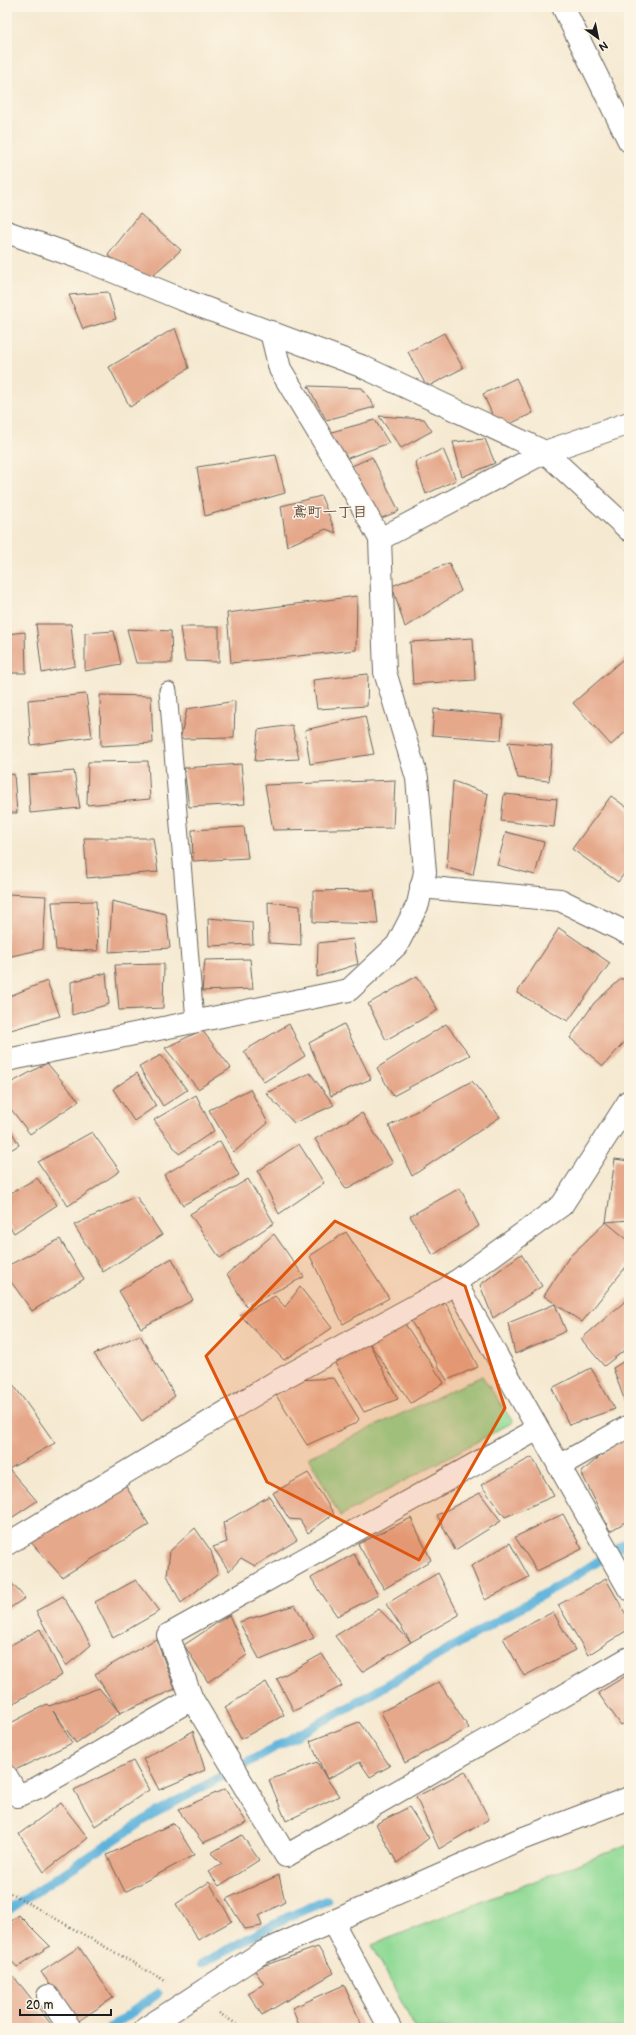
<svg xmlns="http://www.w3.org/2000/svg" width="636" height="2035" font-family="'Balsamiq Sans','Klee One',sans-serif">
<style>
.green{fill:#91da96;stroke:#567b59}
.lines{fill:none;stroke-linecap:round;stroke-linejoin:round}
.stream{stroke:#5fb3db;stroke-width:9}
.building{fill:#e5a88b}
.lane-casing{stroke:#68645b;stroke-width:19}
.street-casing{stroke:#68645b;stroke-width:24}
.secondary-casing{stroke:#68645b;stroke-width:24}
.path{stroke:#68645b;stroke-width:2.5;stroke-dasharray:1 3;stroke-linecap:butt}
.lane{stroke:#fff;stroke-width:17}
.street{stroke:#fff;stroke-width:22}
.secondary{stroke:#fff;stroke-width:22}
.marked{fill:#de560d;fill-opacity:0.2;stroke:#de560d;stroke-width:3;stroke-linejoin:round}
.labels{text-anchor:middle;dominant-baseline:central;stroke-width:3;stroke-linejoin:round;paint-order:stroke}
.neighbourhood-label{font-size:15px;font-weight:bold;fill:#624d43;stroke:#fcf5e5}
</style>
<rect width="100%" height="100%" fill="#fcf5e5"/>
<filter id="ink" filterUnits="userSpaceOnUse"><feTurbulence type="fractalNoise" baseFrequency=".025" numOctaves="2"/><feDisplacementMap in="SourceGraphic" scale="8" xChannelSelector="R" yChannelSelector="G"/><feConvolveMatrix kernelMatrix="1 2 1 2 8 2 1 2 1" color-interpolation-filters="sRGB"/></filter>
<filter id="wash" filterUnits="userSpaceOnUse"><feTurbulence type="fractalNoise" baseFrequency=".012" numOctaves="4" result="noise"/><feDisplacementMap in="SourceGraphic" scale="16" xChannelSelector="R" yChannelSelector="G"/><feGaussianBlur stdDeviation="0.9" result="paint"/><feColorMatrix in="noise" values="0 0 0 0 0 0 0 0 0 0 0 0 0 0 0 0 0 1.4 0 .05"/><feComposite in="paint" operator="in"/></filter>
<g filter="url(#wash)">
<rect width="100%" height="100%" fill="#f5e9d1"/>
<g class="green">
<polygon points="482,1376 513,1422 340,1516 309,1457"/>
<polygon points="629,1844 629,2028 415,2028 372,1945"/>
</g>
<g class="lines">
<g class="stream">
<polyline points="7,1911 155,1813 349,1707 580,1573 629,1541"/>
<polyline points="201,1964 288,1917 327,1900"/>
<polyline points="110,2028 157,1994"/>
</g>
</g>
<g id="blocks">
<g class="building">
<polygon points="140,214 181,250 144,283 108,255"/>
<polygon points="108,292 116,319 83,329 69,295"/>
<polygon points="175,328 189,368 130,407 109,367"/>
<polygon points="444,333 463,368 427,387 408,352"/>
<polygon points="516,378 533,413 499,429 483,394"/>
<polygon points="308,386 362,388 375,407 326,420"/>
<polygon points="379,416 424,419 432,431 401,448"/>
<polygon points="375,420 389,443 345,459 328,433"/>
<polygon points="485,439 495,463 462,477 453,442"/>
<polygon points="443,449 456,480 426,494 415,462"/>
<polygon points="276,455 285,493 205,516 197,467"/>
<polygon points="372,457 399,511 377,520 352,466"/>
<polygon points="321,496 336,533 326,529 287,546 281,506"/>
<polygon points="449,563 461,591 405,627 392,586"/>
<polygon points="357,596 356,650 231,663 227,613"/>
<polygon points="36,624 71,624 75,666 42,673"/>
<polygon points="180,627 219,627 219,662 185,661"/>
<polygon points="127,629 171,631 172,663 136,663"/>
<polygon points="114,631 121,664 85,671 85,633"/>
<polygon points="25,632 26,673 7,673 7,634"/>
<polygon points="473,638 475,680 413,684 410,642"/>
<polygon points="629,654 629,729 611,745 573,703"/>
<polygon points="368,674 367,706 317,709 313,680"/>
<polygon points="86,694 92,737 31,745 28,700"/>
<polygon points="100,695 151,696 153,743 101,746"/>
<polygon points="235,701 234,738 180,739 187,709"/>
<polygon points="434,709 503,715 501,740 432,735"/>
<polygon points="365,716 374,754 310,764 305,730"/>
<polygon points="292,725 299,759 255,761 258,730"/>
<polygon points="508,742 552,746 549,781 518,778"/>
<polygon points="148,761 150,799 87,805 88,762"/>
<polygon points="241,764 245,804 189,807 184,768"/>
<polygon points="74,771 80,808 30,813 28,775"/>
<polygon points="14,774 17,813 7,813 7,775"/>
<polygon points="395,780 393,828 273,830 265,785"/>
<polygon points="453,781 488,794 473,875 447,868"/>
<polygon points="504,794 557,799 554,827 501,821"/>
<polygon points="611,796 629,809 629,867 618,882 572,849"/>
<polygon points="244,827 248,858 193,861 192,830"/>
<polygon points="506,832 544,842 535,875 497,865"/>
<polygon points="84,838 153,838 158,872 87,878"/>
<polygon points="374,890 378,924 313,922 313,891"/>
<polygon points="7,894 46,896 43,949 7,957"/>
<polygon points="96,901 98,951 56,950 52,902"/>
<polygon points="112,901 166,914 170,948 109,952"/>
<polygon points="268,902 300,906 301,945 269,943"/>
<polygon points="208,918 252,922 253,944 209,946"/>
<polygon points="559,928 610,963 568,1021 517,993"/>
<polygon points="353,939 358,964 317,977 318,943"/>
<polygon points="250,959 253,989 202,991 205,960"/>
<polygon points="164,964 163,1008 119,1010 115,965"/>
<polygon points="106,973 109,1004 72,1015 71,982"/>
<polygon points="417,976 438,1010 386,1040 368,1004"/>
<polygon points="622,978 629,988 629,1037 603,1066 570,1038 594,1003"/>
<polygon points="47,981 60,1016 7,1031 7,997"/>
<polygon points="289,1024 305,1056 264,1082 244,1051"/>
<polygon points="344,1024 371,1079 331,1096 309,1043"/>
<polygon points="446,1024 470,1055 393,1096 377,1068"/>
<polygon points="202,1030 231,1068 198,1089 165,1048"/>
<polygon points="161,1055 187,1090 163,1106 139,1067"/>
<polygon points="47,1063 79,1101 30,1134 7,1104 7,1085"/>
<polygon points="137,1073 156,1106 134,1121 113,1089"/>
<polygon points="310,1073 334,1105 294,1123 266,1093"/>
<polygon points="472,1081 500,1117 412,1176 389,1126"/>
<polygon points="250,1089 268,1123 234,1152 209,1110"/>
<polygon points="196,1095 214,1131 179,1154 154,1120"/>
<polygon points="362,1113 393,1163 346,1189 315,1139"/>
<polygon points="7,1123 19,1145 7,1152"/>
<polygon points="92,1132 120,1171 68,1206 38,1162"/>
<polygon points="220,1141 239,1175 183,1205 164,1175"/>
<polygon points="299,1144 324,1183 279,1214 258,1171"/>
<polygon points="615,1159 629,1161 629,1220 606,1222 629,1241 629,1263 582,1322 544,1296 569,1257 606,1222"/>
<polygon points="37,1178 57,1205 14,1233 7,1222 7,1195"/>
<polygon points="248,1179 274,1223 220,1258 190,1214"/>
<polygon points="460,1188 479,1226 433,1255 410,1216"/>
<polygon points="136,1196 162,1235 103,1272 74,1225"/>
<polygon points="346,1232 389,1298 343,1324 310,1256"/>
<polygon points="274,1234 304,1277 246,1306 227,1274"/>
<polygon points="60,1239 84,1279 32,1311 7,1276 7,1266"/>
<polygon points="521,1254 542,1286 493,1318 480,1285"/>
<polygon points="172,1258 193,1300 141,1328 119,1291"/>
<polygon points="300,1287 332,1328 284,1360 240,1315 275,1296 285,1307"/>
<polygon points="629,1298 629,1347 604,1366 581,1339"/>
<polygon points="446,1303 478,1367 447,1380 409,1318"/>
<polygon points="555,1304 566,1331 515,1354 508,1323"/>
<polygon points="403,1321 444,1383 411,1403 368,1341 398,1399 364,1412 335,1363 368,1341"/>
<polygon points="140,1335 175,1396 142,1421 94,1354"/>
<polygon points="629,1358 629,1409 628,1410 613,1368"/>
<polygon points="591,1368 615,1409 569,1425 552,1388"/>
<polygon points="7,1376 55,1443 9,1469 37,1501 7,1521"/>
<polygon points="334,1378 359,1419 356,1423 307,1445 276,1395 298,1380"/>
<polygon points="624,1437 629,1446 629,1520 610,1531 581,1472"/>
<polygon points="532,1457 554,1496 505,1517 481,1485"/>
<polygon points="308,1473 334,1514 308,1533 300,1520 289,1519 273,1493"/>
<polygon points="124,1483 149,1525 62,1577 29,1540"/>
<polygon points="480,1493 501,1521 455,1550 437,1515"/>
<polygon points="269,1496 297,1540 255,1566 241,1558 229,1571 213,1547 227,1542 223,1523"/>
<polygon points="563,1514 582,1549 537,1571 515,1537"/>
<polygon points="411,1518 431,1560 384,1589 358,1544"/>
<polygon points="195,1528 211,1551 218,1574 181,1603 167,1575 170,1551"/>
<polygon points="510,1543 529,1577 485,1600 471,1566"/>
<polygon points="354,1554 378,1595 337,1616 311,1578"/>
<polygon points="438,1573 459,1615 411,1642 386,1604"/>
<polygon points="7,1578 25,1598 7,1610"/>
<polygon points="606,1579 629,1620 629,1629 588,1655 558,1605"/>
<polygon points="136,1580 160,1611 113,1638 95,1602"/>
<polygon points="63,1596 91,1645 66,1666 36,1611"/>
<polygon points="295,1605 314,1638 260,1660 239,1622"/>
<polygon points="379,1609 411,1642 362,1672 335,1636"/>
<polygon points="553,1612 575,1650 524,1676 503,1638"/>
<polygon points="229,1615 247,1655 208,1682 184,1645"/>
<polygon points="40,1629 62,1675 7,1707 7,1647"/>
<polygon points="156,1639 175,1689 120,1713 95,1674"/>
<polygon points="322,1654 342,1686 294,1711 277,1679"/>
<polygon points="629,1674 629,1721 621,1725 598,1693"/>
<polygon points="266,1682 284,1715 241,1739 225,1707"/>
<polygon points="439,1682 469,1728 405,1763 381,1712"/>
<polygon points="99,1688 120,1713 76,1743 53,1711 72,1743 13,1771 7,1754 7,1725 47,1704 49,1706"/>
<polygon points="359,1722 390,1766 370,1777 360,1762 327,1779 339,1796 286,1821 269,1780 317,1762 327,1779 310,1741"/>
<polygon points="193,1731 205,1770 159,1790 143,1759"/>
<polygon points="133,1761 149,1790 95,1826 74,1790"/>
<polygon points="465,1771 489,1819 439,1849 416,1797"/>
<polygon points="225,1789 247,1823 203,1843 178,1810"/>
<polygon points="61,1803 88,1838 44,1872 19,1834"/>
<polygon points="409,1807 429,1838 397,1863 376,1824"/>
<polygon points="174,1823 194,1855 125,1892 107,1855"/>
<polygon points="242,1835 259,1860 219,1886 208,1872 222,1864 211,1853"/>
<polygon points="279,1875 285,1902 259,1916 262,1926 245,1929 226,1899"/>
<polygon points="209,1882 232,1921 198,1940 176,1904"/>
<polygon points="19,1915 50,1946 17,1967 7,1956 7,1925"/>
<polygon points="79,1947 113,1998 77,2022 41,1972"/>
<polygon points="318,1947 334,1973 262,2015 248,1993 264,1984 254,1969"/>
<polygon points="7,1969 23,1988 54,2028 7,2028"/>
<polygon points="344,1985 363,2028 300,2028 292,2008"/>
</g>
</g>
</g>
<g filter="url(#ink)">
<use href="#blocks" fill-opacity="0" stroke="#68645b" stroke-width="1"/>
<g class="lines">
<g class="lane-casing">
<polyline id="lane" points="168,691 195,1021"/>
</g>
<g class="street-casing">
<g id="street">
<polyline points="7,232 85,260 181,299 361,366 545,452 629,530"/>
<polyline points="380,539 545,452 629,423"/>
<polyline points="421,887 560,900 629,934"/>
<polyline points="7,1060 349,990 397,945 418,904 425,872 417,778 385,672 380,539 353,490 280,369 271,332"/>
<polyline points="455,1282 629,1589"/>
<polyline points="538,1429 168,1635 192,1699 286,1856 629,1658"/>
<polyline points="559,1466 629,1426"/>
<polyline points="7,1544 274,1383 446,1289 562,1205 629,1101"/>
<polyline points="7,1777 18,1796 39,1787 192,1699"/>
<polyline points="332,1921 390,2028"/>
<polyline points="48,1996 70,2028"/>
<polyline points="146,2028 261,1953 516,1841 629,1798"/>
</g>
</g>
<g class="secondary-casing">
<polyline id="secondary" points="563,7 629,141"/>
</g>
<g class="path">
<polyline points="7,1891 167,1982"/>
<polyline points="219,2013 243,2028"/>
</g>
<use href="#lane" class="lane"/>
<use href="#street" class="street"/>
<use href="#secondary" class="secondary"/>
</g>
</g>
<path class="marked" d="M335 1221 465 1286 505 1408 419 1560 267 1482 206 1356Z"/>
<g class="labels">
<g class="neighbourhood-label">
<text x="330" y="512">鳶町一丁目</text>
</g>
</g>
<rect width="636" height="2035" fill="none" stroke="#fcf5e5" stroke-width="24"/>
<g transform="translate(598 38) rotate(147)" stroke="#fcf5e5" stroke-width="3" paint-order="stroke">
<path d="M0-3L7 15L0 10L-7 15Z" fill="#1c1c1c"/>
<text y="-6" font-size="11" font-weight="bold" text-anchor="middle" fill="#1c1c1c">N</text>
</g>
<path d="M20 2009v6h91v-6" fill="none" stroke="#1c1c1c" stroke-width="2"/>
<text x="26" y="2009" font-size="12" fill="#1c1c1c" stroke="#fcf5e5" stroke-width="3" paint-order="stroke">20 m</text>
</svg>
